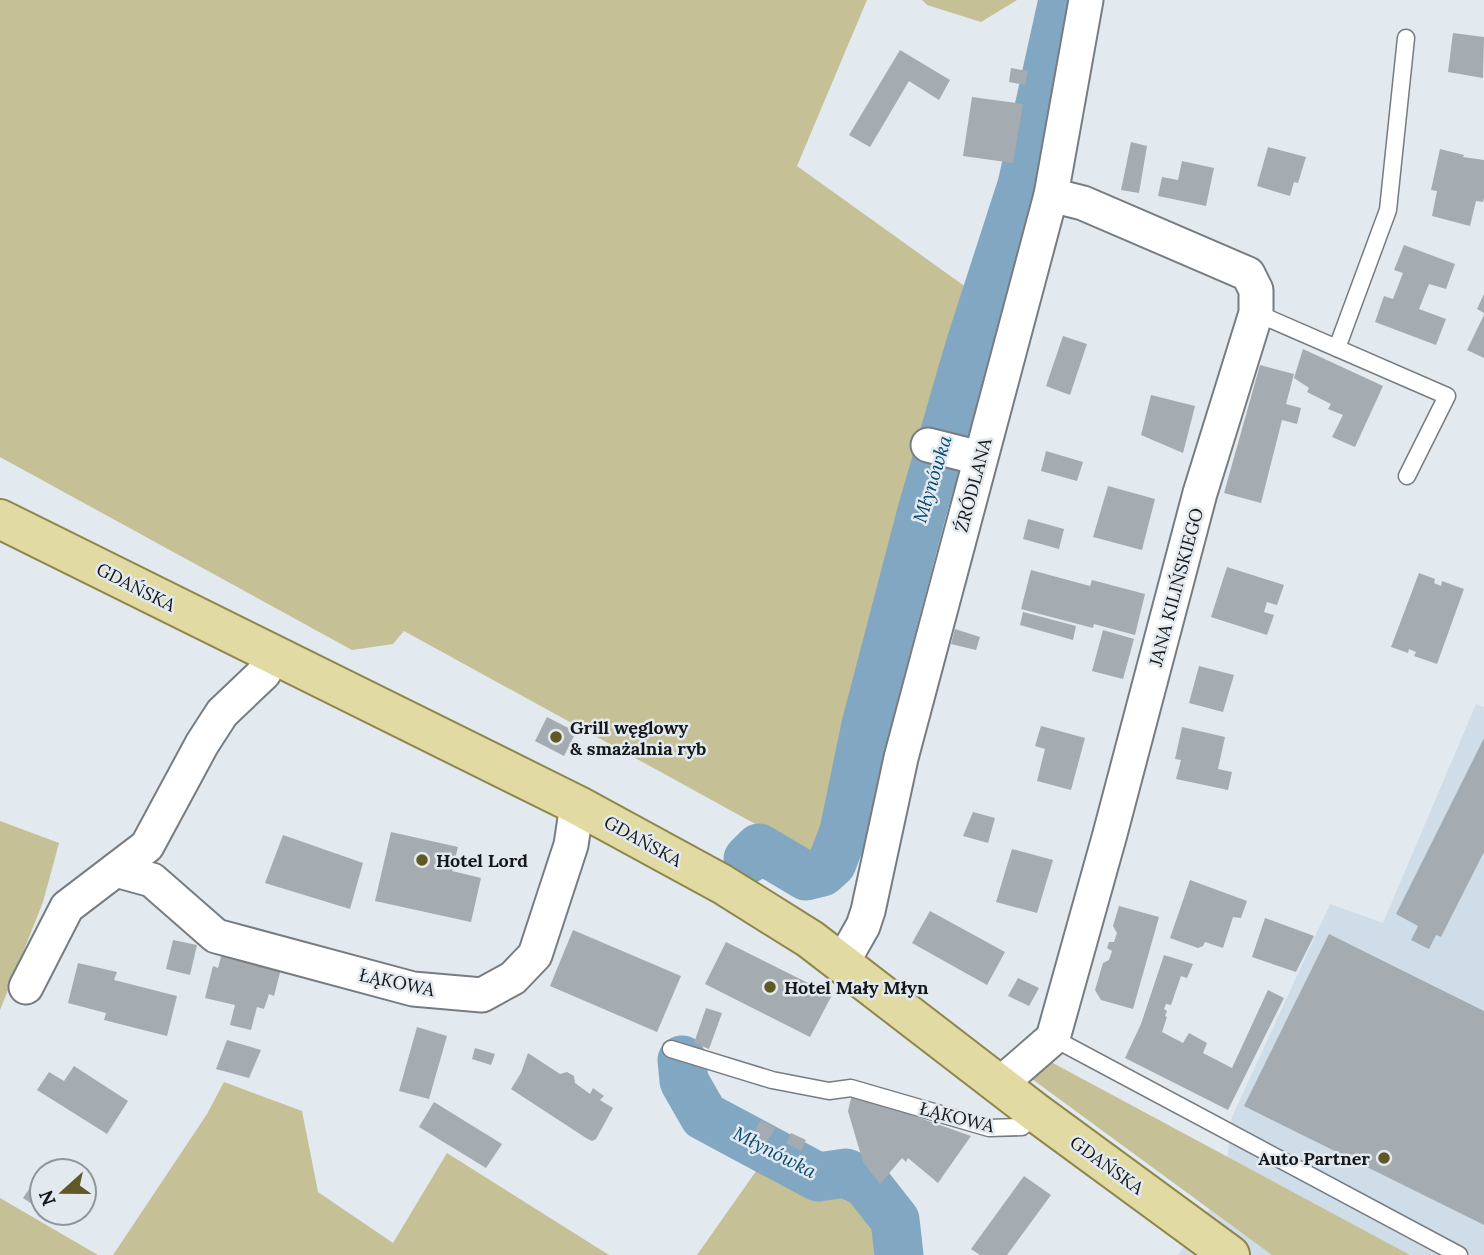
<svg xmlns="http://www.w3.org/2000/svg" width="1484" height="1255" font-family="Lora,serif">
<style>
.built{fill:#cfdde8}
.green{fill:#c5c095}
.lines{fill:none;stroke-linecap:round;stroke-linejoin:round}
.river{stroke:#82a7c3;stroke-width:49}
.building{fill:#a5acb1}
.lane-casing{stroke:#767d82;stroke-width:19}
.street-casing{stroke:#767d82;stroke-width:37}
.primary-casing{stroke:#8e864b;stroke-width:42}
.lane{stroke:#fff;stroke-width:16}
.street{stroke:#fff;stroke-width:33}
.primary{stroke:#e2daa3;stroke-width:38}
.poi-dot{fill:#605925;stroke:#e2e9ef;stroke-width:2.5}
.labels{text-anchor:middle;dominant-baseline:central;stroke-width:5;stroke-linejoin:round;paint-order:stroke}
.street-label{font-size:18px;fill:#15181a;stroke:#e2e9ef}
.poi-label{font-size:18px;font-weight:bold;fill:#15181a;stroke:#e2e9ef;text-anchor:start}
.water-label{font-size:19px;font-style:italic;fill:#06486e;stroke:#e2e9ef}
</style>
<rect width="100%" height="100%" fill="#e2e9ef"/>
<polygon class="built" points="1476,704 1484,707 1484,1255 1178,1255 1224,1188 1232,1117 1330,904 1383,923"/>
<g class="green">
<polygon points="0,0 867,0 797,166 970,290 822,843 810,854 404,631 393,644 352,650 0,457"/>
<polygon points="922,0 1017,0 981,22 927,5"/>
<polygon points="0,821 59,843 43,902 0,1010"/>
<path d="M1051 1062 1410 1255H1272L1032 1079C1036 1068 1038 1063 1051 1062Z"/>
<polygon points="224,1082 302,1111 318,1192 393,1243 447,1153 609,1255 113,1255 207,1114"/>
<polygon points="759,1167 818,1194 845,1190 879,1227 879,1255 697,1255"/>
<polygon points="0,1198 98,1255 0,1255"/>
</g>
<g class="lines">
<g class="river">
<polyline points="748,859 759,848 806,876 822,872 832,863 844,831 866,725 922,511 969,349 1022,185 1063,0"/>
<polyline points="682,1060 684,1081 704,1116 818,1177 846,1173 866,1183 895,1220 899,1255"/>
</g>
</g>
<g class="building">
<polygon points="1453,33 1484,37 1483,78 1448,72"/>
<polygon points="900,50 950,80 939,100 909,81 870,147 849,135"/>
<polygon points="1011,68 1028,71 1025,85 1009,82"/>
<polygon points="972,97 1023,104 1013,163 963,156"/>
<polygon points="1131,142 1147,146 1139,193 1121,190"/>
<polygon points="1268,147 1306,157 1298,183 1294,182 1290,196 1257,186"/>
<polygon points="1440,149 1464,155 1463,157 1484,160 1484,198 1483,202 1476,201 1470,226 1432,216 1437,191 1431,190"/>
<polygon points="1182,161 1214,168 1206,206 1158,196 1162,177 1178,180"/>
<polygon points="1404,245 1455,264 1446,289 1429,284 1419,309 1446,319 1436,345 1375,322 1384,296 1393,299 1403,273 1394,270"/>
<polygon points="1484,294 1484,313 1477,309"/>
<polygon points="1484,315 1484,358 1467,350"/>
<polygon points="1063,336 1087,344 1070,395 1046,386"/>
<polygon points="1303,349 1383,386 1355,447 1332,437 1343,415 1328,409 1331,404 1307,392 1309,388 1294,378"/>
<polygon points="1260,365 1294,374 1286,404 1301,408 1297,424 1282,420 1261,503 1224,493"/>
<polygon points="1151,395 1195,406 1183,453 1141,435"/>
<polygon points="1046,451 1083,462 1077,481 1041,471"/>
<polygon points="1108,486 1155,499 1142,550 1093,537"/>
<polygon points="1028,519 1064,529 1059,549 1023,539"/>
<polygon points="1227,567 1284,585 1277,605 1267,602 1264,612 1274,615 1267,635 1211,617"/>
<polygon points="1031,570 1090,586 1092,580 1145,594 1135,635 1094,624 1093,628 1021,609"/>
<polygon points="1419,573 1435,579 1434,583 1441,586 1442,581 1464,589 1437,664 1414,656 1416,652 1409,649 1408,653 1391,647"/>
<polygon points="1023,612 1076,626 1073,640 1020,625"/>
<polygon points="955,629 980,637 976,650 951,644"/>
<polygon points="1103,630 1134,639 1123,679 1092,671"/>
<polygon points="1199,666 1234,675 1223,712 1189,703"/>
<polygon points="547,717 576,732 564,756 535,741"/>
<polygon points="1041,726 1085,738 1071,790 1037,781 1045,749 1035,746"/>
<polygon points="1182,727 1225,737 1218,769 1232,772 1228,790 1176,779 1181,760 1175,759"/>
<polygon points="1484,738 1484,852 1441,937 1436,935 1429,949 1411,940 1418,926 1396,914"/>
<polygon points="973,812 995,818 988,843 963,836"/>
<polygon points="391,832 458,847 452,871 481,878 471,922 375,901"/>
<polygon points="283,835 363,863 350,909 265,883"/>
<polygon points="1012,849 1053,860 1037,913 996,902"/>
<polygon points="1190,880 1247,901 1241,918 1233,917 1223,948 1205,942 1203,946 1198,948 1170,938"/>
<polygon points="1119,906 1159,917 1133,1009 1101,1000 1095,990 1103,963 1109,960 1112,951 1107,948 1109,942 1114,942 1117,933 1113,926"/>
<polygon points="930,911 1005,952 987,985 912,943"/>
<polygon points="1265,918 1314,936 1296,972 1252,957"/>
<polygon points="573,930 681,976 657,1032 550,986"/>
<polygon points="1329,934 1484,1011 1484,1225 1244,1106"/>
<polygon points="173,940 197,945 190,975 166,969"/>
<polygon points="726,942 832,995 810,1037 705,984"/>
<polygon points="223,949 282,965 274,996 269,994 264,1009 257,1007 251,1030 230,1025 235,1005 205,998 213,966 218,968"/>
<polygon points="1164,955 1193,964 1187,978 1181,976 1171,1005 1166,1004 1164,1009 1167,1011 1165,1016 1167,1017 1162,1032 1183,1043 1189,1033 1207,1043 1203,1053 1232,1068 1268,990 1284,998 1228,1110 1125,1058 1141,1024"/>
<polygon points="78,963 117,972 114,980 177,996 167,1036 104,1020 106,1013 68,1003"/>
<polygon points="1018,978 1039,988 1029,1006 1008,996"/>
<polygon points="706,1008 722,1013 709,1049 694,1043"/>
<polygon points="417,1027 447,1036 429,1099 399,1091"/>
<polygon points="227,1040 261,1050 249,1078 216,1069"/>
<polygon points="475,1048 495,1054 491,1065 472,1059"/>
<polygon points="528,1053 560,1074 567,1072 574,1076 575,1083 590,1094 593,1088 604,1096 600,1100 613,1108 596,1139 592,1141 586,1138 511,1089 521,1073"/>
<polygon points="74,1066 128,1101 107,1134 37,1090 49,1072 64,1081"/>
<polygon points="852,1094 971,1136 938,1183 908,1158 906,1162 902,1158 880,1184 863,1162 848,1111"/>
<polygon points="434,1102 502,1144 486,1168 419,1127"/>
<polygon points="761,1120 775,1128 767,1142 753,1134"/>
<polygon points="791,1133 806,1140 801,1151 786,1143"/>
<polygon points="1024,1176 1051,1195 1007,1255 980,1255 971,1249"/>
<polygon points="36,1179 42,1183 42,1211 23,1198"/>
<polygon points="45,1213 67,1213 60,1223"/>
</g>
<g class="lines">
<g class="lane-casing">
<g id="lane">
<polyline points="1256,313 1447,396 1407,476"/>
<polyline points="1337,348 1388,210 1406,38"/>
<polyline points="1053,1038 1459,1255"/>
<polyline points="671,1049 772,1080 829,1091 851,1088 989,1128 1022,1127 1035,1112"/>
</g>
</g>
<g class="street-casing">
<g id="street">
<polyline points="928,445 980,458"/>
<polyline points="116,870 152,880 216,936 413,989 482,995 513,978 535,955 571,845 577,805"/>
<polyline points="842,963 863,926 868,911 901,758 1051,195 1086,0"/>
<polyline points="26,987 67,907 147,846 202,744 222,713 264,673 272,655"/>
<polyline points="999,1085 1053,1038 1110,834 1200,493 1256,313 1256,290 1248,274 1083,203 1051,195"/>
</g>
</g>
<g class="primary-casing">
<polyline id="primary" points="0,519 577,805 722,884 810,939 1035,1112 1230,1255"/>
</g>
<use href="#lane" class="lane"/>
<use href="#street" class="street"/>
<use href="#primary" class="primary"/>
</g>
<g class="poi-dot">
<circle cx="556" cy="737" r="7"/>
<circle cx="422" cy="860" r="7"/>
<circle cx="770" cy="987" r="7"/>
<circle cx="1384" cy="1158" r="7"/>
</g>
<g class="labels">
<g class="street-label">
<text transform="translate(973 485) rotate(-75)">ŹRÓDLANA</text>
<text transform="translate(136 587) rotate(27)">GDAŃSKA</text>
<text transform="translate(1176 587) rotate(-75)">JANA KILIŃSKIEGO</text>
<text transform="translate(643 841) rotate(29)">GDAŃSKA</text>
<text transform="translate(397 982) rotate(12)">ŁĄKOWA</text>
<text transform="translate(957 1117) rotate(14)">ŁĄKOWA</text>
<text transform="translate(1107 1165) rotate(36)">GDAŃSKA</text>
</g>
<g class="poi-label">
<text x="570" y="727">Grill węglowy<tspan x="570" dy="21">&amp; smażalnia ryb</tspan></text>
<text x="436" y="860">Hotel Lord</text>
<text x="784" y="987">Hotel Mały Młyn</text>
<text x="1370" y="1158" text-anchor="end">Auto Partner</text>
</g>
<g class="water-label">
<text transform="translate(932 479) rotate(-73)">Młynówka</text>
<text transform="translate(775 1152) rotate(27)">Młynówka</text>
</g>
</g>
<g transform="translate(63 1192) rotate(249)"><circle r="33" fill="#e2e9ef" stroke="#90959a" stroke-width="2"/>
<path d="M0-5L12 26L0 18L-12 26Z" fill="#605925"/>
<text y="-10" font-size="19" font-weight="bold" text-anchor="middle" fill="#15181a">N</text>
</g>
</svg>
